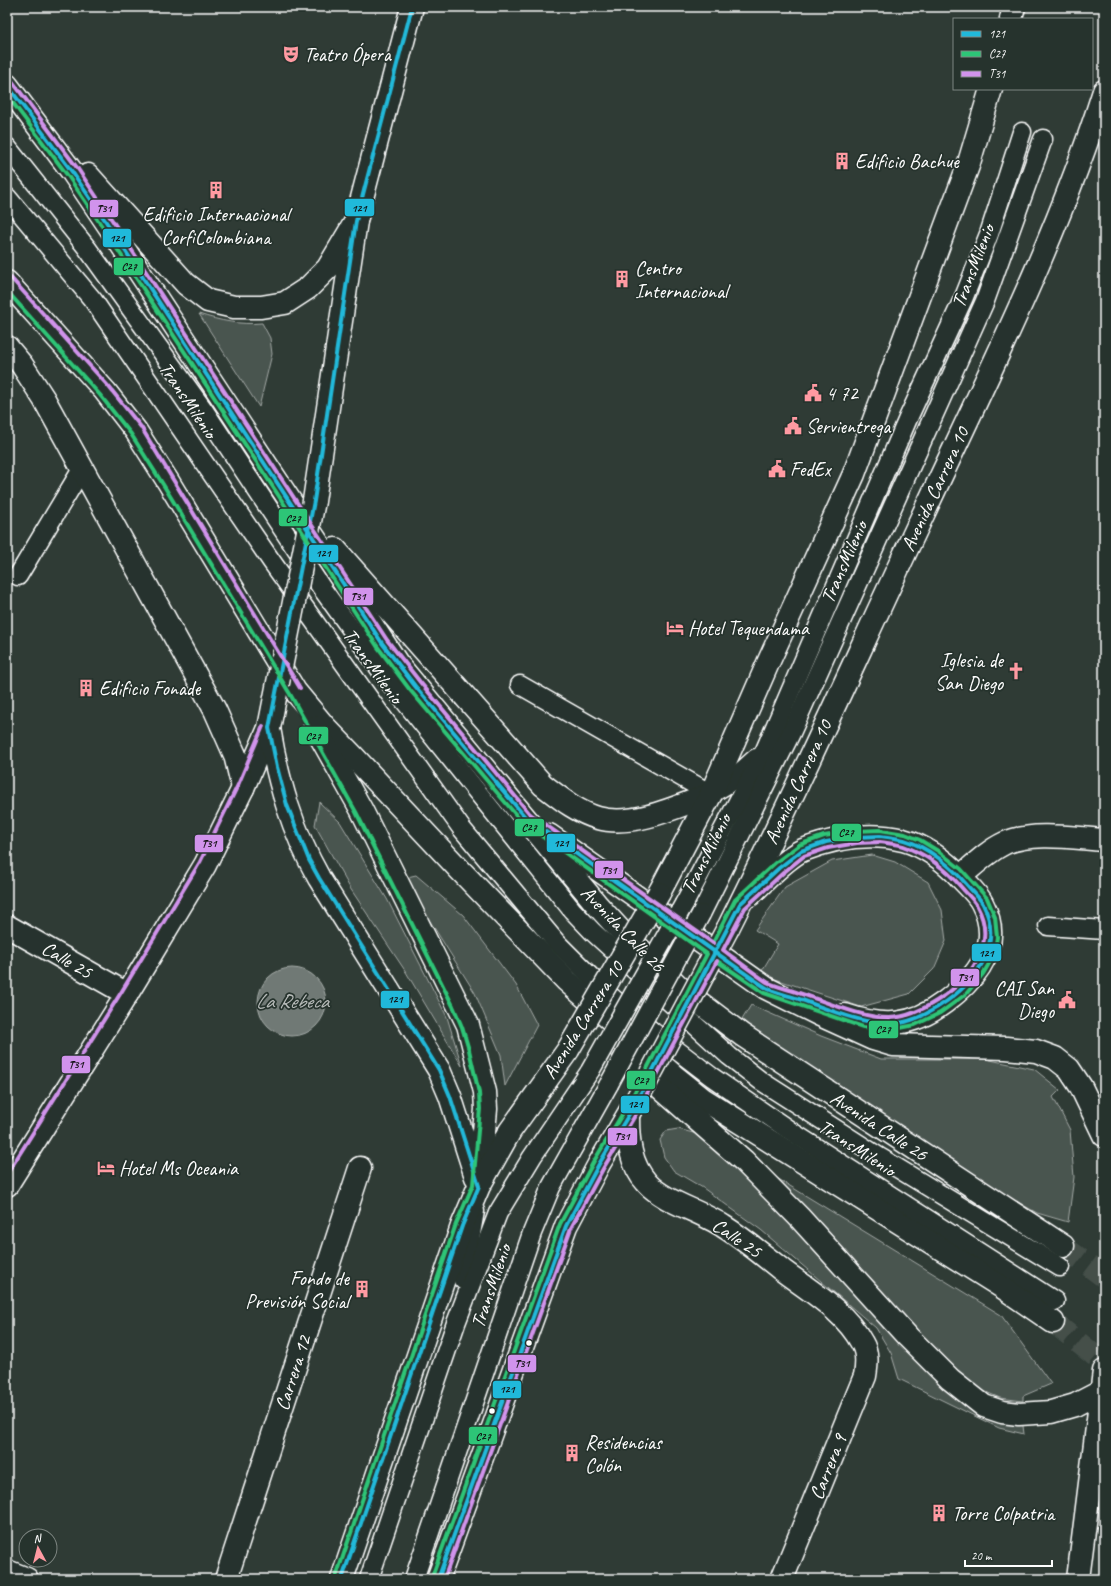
<svg xmlns="http://www.w3.org/2000/svg" width="1111" height="1586" font-family="Caveat,sans-serif">
<style>
.green{fill:#4a544f;stroke:#a4aaa7}
.water{fill:#707975;stroke:#a9afac}
.lines{fill:none;stroke-linecap:round;stroke-linejoin:round}
.primary-tunnel{stroke:#444f49;stroke-width:22;stroke-dasharray:22 11;stroke-linecap:butt}
.lane-casing{stroke:#fff;stroke-width:21}
.street-casing{stroke:#fff;stroke-width:25}
.secondary-casing{stroke:#fff;stroke-width:25}
.primary-casing{stroke:#fff;stroke-width:25}
.lane{stroke:#26332d;stroke-width:18}
.street{stroke:#26332d;stroke-width:22}
.secondary{stroke:#26332d;stroke-width:22}
.primary{stroke:#26332d;stroke-width:22}
.lane-bridge-casing{stroke:#fff;stroke-width:21;stroke-linecap:butt}
.secondary-bridge-casing{stroke:#fff;stroke-width:25;stroke-linecap:butt}
.primary-bridge-casing{stroke:#fff;stroke-width:25;stroke-linecap:butt}
.lane-bridge{stroke:#26332d;stroke-width:18}
.secondary-bridge{stroke:#26332d;stroke-width:22}
.primary-bridge{stroke:#26332d;stroke-width:22}
.bus-1-casing{stroke:#26332d;stroke-width:7}
.bus-2-casing{stroke:#26332d;stroke-width:7}
.bus-3-casing{stroke:#26332d;stroke-width:7}
.bus-1{stroke:#20b9da;stroke-width:4}
.bus-2{stroke:#2dc577;stroke-width:4}
.bus-3{stroke:#d193ec;stroke-width:4}
.bus-dot{fill:#fff;stroke:#26332d;stroke-width:1.5}
.labels{text-anchor:middle;dominant-baseline:central;stroke-width:3.5;stroke-linejoin:round;paint-order:stroke}
.poi-label{font-size:20px;fill:#fff;stroke:#26332d;text-anchor:start}
.street-label{font-size:20px;fill:#fff;stroke:#26332d}
.water-label{font-size:21px;font-style:italic;fill:#b8bcba;stroke:#26332d}
.line-badge{stroke:#26332d;stroke-width:1.5}
.pale-badge-label{font-size:11px;text-anchor:middle;font-weight:bold;fill:#111}
</style>
<rect width="100%" height="100%" fill="#2f3b35"/>
<filter id="ink" filterUnits="userSpaceOnUse"><feTurbulence type="fractalNoise" baseFrequency=".025" numOctaves="2"/><feDisplacementMap in="SourceGraphic" scale="8" xChannelSelector="R" yChannelSelector="G"/><feConvolveMatrix kernelMatrix="1 2 1 2 8 2 1 2 1" color-interpolation-filters="sRGB"/></filter>
<g filter="url(#ink)">
<g class="green">
<path d="M199 314C220 321 240 325 262 323L270 338 272 354 259 407Z"/>
<polygon points="319,802 340,822 387,899 447,1017 462,1066 406,972 350,888 315,825"/>
<polygon points="872,855 895,862 928,882 942,910 946,941 934,969 909,994 861,1007 760,974 778,944 755,930 785,887 832,861"/>
<polygon points="416,875 463,915 516,985 537,1025 505,1086 501,1055 475,993 403,878"/>
<polygon points="751,1005 821,1036 881,1059 985,1059 1034,1069 1060,1090 1053,1097 1070,1130 1074,1177 1068,1222 1037,1213 950,1163 740,1023"/>
<polygon points="678,1129 701,1135 721,1147 898,1337 1022,1418 1024,1434 999,1428 899,1379 891,1353 876,1328 761,1230 703,1188 674,1171 664,1157 660,1140 666,1131"/>
<polygon points="767,1172 1001,1315 1051,1384 1023,1396 1023,1401 1000,1398 979,1389 940,1356"/>
</g>
<circle class="water" cx="292" cy="1002" r="34"/>
<g class="lines">
<g class="primary-tunnel">
<polyline points="1063,1246 1104,1277"/>
<polyline points="1053,1322 1104,1363"/>
</g>
<g class="lane-casing">
<g id="lane">
<polyline points="7,147 87,248 203,409 323,590 390,683 572,910 593,932 729,1056 761,1081 881,1158 1060,1267"/>
<polyline points="7,197 93,300 272,562 462,829 556,942 609,995 653,1032 712,1077 789,1130 1055,1301"/>
<polyline points="18,576 82,469"/>
<polyline points="520,685 711,794 726,785 756,758"/>
<polyline points="684,904 765,750 909,416 964,297 989,234 1022,132"/>
<polyline points="701,914 791,733 985,301 1043,139"/>
<polyline points="1048,926 1104,930"/>
<polyline points="463,1280 475,1211"/>
<polyline points="369,1579 456,1323 498,1213 532,1157 590,1071"/>
<polyline points="414,1579 532,1233 551,1187 609,1084"/>
</g>
</g>
<g class="street-casing">
<g id="street">
<path d="M960 877C974 865 988 851 1005 843 1033 831 1074 838 1104 840"/>
<polyline points="7,926 127,994"/>
<polyline points="226,1579 360,1168"/>
</g>
</g>
<g class="secondary-casing">
<g id="secondary">
<polyline points="314,501 356,221 412,7"/>
<path d="M628 1117C628 1141 630 1164 647 1183 664 1202 701 1211 723 1226 744 1239 763 1255 782 1270 810 1291 845 1311 862 1343 868 1353 867 1364 865 1376L782 1579"/>
<polyline points="7,1185 127,994 205,865 243,788 269,728"/>
<polyline points="7,1571 27,1579"/>
<polyline points="1078,1579 1104,1371"/>
</g>
</g>
<g class="primary-casing">
<g id="primary">
<polyline points="1011,19 1014,7"/>
<polyline points="7,85 73,173 113,232 397,663 598,906 619,929 680,988 742,1035 1063,1246"/>
<polyline points="88,175 186,284 208,301 234,307 261,307 285,303 308,288 328,268 356,221"/>
<polyline points="7,282 105,391 136,431 169,483 295,691 325,727 353,756 460,870 567,981 673,1075 703,1099 1005,1289 1053,1322"/>
<polyline points="7,347 22,365 44,399 215,710 235,755 243,788"/>
<path d="M335 549 543 785C560 798 577 812 598 818 633 828 679 806 711 794"/>
<polyline points="315,727 361,809 468,1025 485,1092 486,1109 480,1177"/>
<path d="M269 728C278 782 292 830 319 878L439 1070 450 1096 476 1177"/>
<polyline points="549,835 766,988 818,1014 873,1039 893,1045 1006,1048 1036,1051 1055,1058 1069,1069 1081,1087 1104,1135"/>
<polyline points="659,893 711,794 768,663 854,474 968,166 991,89"/>
<path d="M750 895C762 883 787 857 803 850 834 838 870 832 903 840 925 846 946 862 961 878 968 886 977 893 982 903 1004 945 978 977 945 1002 912 1027 883 1028 845 1015"/>
<path d="M728 928C796 793 857 655 921 519 986 379 1057 239 1104 91"/>
<polyline points="612,1039 639,1069 744,1161 799,1217 908,1337 950,1379 984,1406 1002,1412 1019,1414 1051,1412 1075,1405 1102,1391"/>
<polyline points="342,1579 462,1226 479,1186 510,1131 568,1050"/>
<polyline points="438,1579 566,1226 599,1164 636,1101"/>
</g>
</g>
<use href="#lane" class="lane"/>
<use href="#street" class="street"/>
<use href="#secondary" class="secondary"/>
<use href="#primary" class="primary"/>
<g class="lane-bridge-casing">
<g id="lane-bridge">
<polyline points="590,1071 684,904"/>
<polyline points="609,1084 701,914"/>
</g>
</g>
<g class="secondary-bridge-casing">
<polyline id="secondary-bridge" points="269,728 314,501"/>
</g>
<g class="primary-bridge-casing">
<g id="primary-bridge">
<polyline points="568,1050 659,893"/>
<polyline points="636,1101 728,928"/>
</g>
</g>
<use href="#lane-bridge" class="lane-bridge"/>
<use href="#secondary-bridge" class="secondary-bridge"/>
<use href="#primary-bridge" class="primary-bridge"/>
<g class="bus-1-casing">
<g id="bus-1">
<polyline points="7,85 73,173 113,232 382,643 415,686 526,818 715,952"/>
<path d="M880 836C888 837 896 838 904 840 928 847 951 866 967 885 972 891 979 897 983 904 1003 943 979 978 947 1001 930 1013 910 1024 889 1024 862 1024 825 1008 799 999 788 995 774 993 765 987 748 976 732 964 715 952L740 904 779 868 801 851 826 842 856 837Z"/>
<polyline points="342,1579 462,1226 479,1186 450,1096 439,1070 319,878 309,860 287,805 277,767 269,728 314,501 356,221 412,7"/>
<polyline points="438,1579 566,1226 599,1164 634,1106 715,952"/>
</g>
</g>
<g class="bus-2-casing">
<g id="bus-2">
<polyline points="7,95 68,176 108,235 377,646 410,690 522,822 707,954 629,1103 594,1161 560,1224 432,1577"/>
<polyline points="7,291 100,395 131,434 164,486 290,694 356,812 453,1006 462,1027 469,1050 479,1093 480,1109 473,1185 456,1224 336,1577"/>
<polyline points="713,943 735,900 775,863 799,845 824,836 856,831 880,830 905,834 920,840 938,851 961,869 987,898 995,917 997,937 994,955 983,974 966,994 940,1013 915,1025 890,1030 863,1027 764,993 717,961"/>
</g>
</g>
<g class="bus-3-casing">
<g id="bus-3">
<polyline points="12,81 78,169 118,229 387,640 420,682 530,814 713,943"/>
<polyline points="11,278 109,387 141,427 300,688"/>
<path d="M880 842C887 843 896 844 903 846 926 854 947 870 962 888 967 894 974 900 977 906 997 942 973 975 944 996 928 1007 909 1018 889 1018 862 1018 824 1001 799 993 789 989 776 987 767 982 752 972 738 961 723 950L745 908 783 873 804 856 828 848 857 843Z"/>
<polyline points="7,1174 122,991 200,862 238,785 263,726"/>
<polyline points="444,1579 571,1228 604,1167 639,1109 717,961"/>
</g>
</g>
<use href="#bus-1" class="bus-1"/>
<use href="#bus-2" class="bus-2"/>
<use href="#bus-3" class="bus-3"/>
</g>
</g>
<defs>
<g id="theatre-bare" transform="scale(1.38)"><path d="M-5-5.5Q0-4 5-5.5V0Q5 5 0 6Q-5 5-5 0ZM-3.3-2.5H-1v1.5H-3.3ZM1-2.5H3.3v1.5H1ZM-2.8 1Q0 5.5 2.8 1Z" fill="#ff9aa2" stroke="#26332d" stroke-width="2.5" paint-order="stroke"/></g>
<g id="building-bare" transform="scale(1.38)"><path d="M-4-6H4V6H1V3H-1V6H-4ZM-2.5-4.3h1.7v1.8h-1.7ZM.8-4.3h1.7v1.8H.8ZM-2.5-1h1.7V.8h-1.7ZM.8-1h1.7V.8H.8Z" fill="#ff9aa2" stroke="#26332d" stroke-width="2.5" paint-order="stroke"/></g>
<g id="civic-bare" transform="scale(1.38)"><path d="M-.6-6.5H3V-4.5H.6V-3L4-1V1h2V6H-6V1h2V-1L-.6-3ZM-1.2 2.5V6h2.4V2.5Z" fill="#ff9aa2" stroke="#26332d" stroke-width="2.5" paint-order="stroke"/></g>
<g id="hotel-bare" transform="scale(1.38)"><path d="M-6-4.5h1.5V1H6V5H4.5V3h-9V5H-6ZM-4 0a1.8 1.8 0 1 1 3.6 0ZM.5 0V-2.5h3Q6-2.5 6 0Z" fill="#ff9aa2" stroke="#26332d" stroke-width="2.5" paint-order="stroke"/></g>
<g id="church-bare" transform="scale(1.38)"><path d="M-1.2-6h2.4v3.5h3.3v2.4h-3.3V6h-2.4V-.1h-3.3v-2.4h3.3Z" fill="#ff9aa2" stroke="#26332d" stroke-width="2.5" paint-order="stroke"/></g>
</defs>
<g fill-rule="evenodd">
<use href="#theatre-bare" x="291" y="54"/>
<use href="#building-bare" x="842" y="161"/>
<use href="#building-bare" x="216" y="190"/>
<use href="#building-bare" x="622" y="279"/>
<use href="#civic-bare" x="813" y="393"/>
<use href="#civic-bare" x="793" y="426"/>
<use href="#civic-bare" x="777" y="469"/>
<use href="#hotel-bare" x="675" y="628"/>
<use href="#church-bare" x="1016" y="671"/>
<use href="#building-bare" x="86" y="688"/>
<use href="#civic-bare" x="1067" y="1000"/>
<use href="#hotel-bare" x="106" y="1168"/>
<use href="#building-bare" x="362" y="1289"/>
<use href="#building-bare" x="572" y="1453"/>
<use href="#building-bare" x="939" y="1513"/>
</g>
<g class="bus-dot">
<circle cx="529" cy="1343" r="3.5"/>
<circle cx="492" cy="1411" r="3.5"/>
</g>
<g class="labels">
<g class="poi-label">
<text x="304" y="54">Teatro Ópera</text>
<text x="855" y="161">Edificio Bachue</text>
<text x="216" y="214" text-anchor="middle">Edificio Internacional<tspan x="216" dy="23">CorfiColombiana</tspan></text>
<text x="635" y="268">Centro<tspan x="635" dy="23">Internacional</tspan></text>
<text x="826" y="393">4 72</text>
<text x="806" y="426">Servientrega</text>
<text x="790" y="469">FedEx</text>
<text x="688" y="628">Hotel Tequendama</text>
<text x="1003" y="660" text-anchor="end">Iglesia de<tspan x="1003" dy="23">San Diego</tspan></text>
<text x="99" y="688">Edificio Fonade</text>
<text x="1054" y="988" text-anchor="end">CAI San<tspan x="1054" dy="23">Diego</tspan></text>
<text x="119" y="1168">Hotel Ms Oceania</text>
<text x="349" y="1278" text-anchor="end">Fondo de<tspan x="349" dy="23">Previsión Social</tspan></text>
<text x="585" y="1442">Residencias<tspan x="585" dy="23">Colón</tspan></text>
<text x="952" y="1513">Torre Colpatria</text>
</g>
<g class="street-label">
<text transform="translate(973 266) rotate(-69)">TransMilenio</text>
<text transform="translate(188 400) rotate(56)">TransMilenio</text>
<text transform="translate(935 489) rotate(-65)">Avenida Carrera 10</text>
<text transform="translate(844 562) rotate(-66)">TransMilenio</text>
<text transform="translate(373 666) rotate(54)">TransMilenio</text>
<text transform="translate(798 782) rotate(-65)">Avenida Carrera 10</text>
<text transform="translate(706 854) rotate(-63)">TransMilenio</text>
<text transform="translate(623 929) rotate(46)">Avenida Calle 26</text>
<text transform="translate(67 960) rotate(30)">Calle 25</text>
<text transform="translate(583 1020) rotate(-58)">Avenida Carrera 10</text>
<text transform="translate(879 1126) rotate(33)">Avenida Calle 26</text>
<text transform="translate(857 1148) rotate(33)">TransMilenio</text>
<text transform="translate(737 1238) rotate(34)">Calle 25</text>
<text transform="translate(491 1286) rotate(-71)">TransMilenio</text>
<text transform="translate(293 1373) rotate(-72)">Carrera 12</text>
<text transform="translate(828 1467) rotate(-68)">Carrera 9</text>
</g>
<g class="water-label">
<text x="292" y="1001">La Rebeca</text>
</g>
</g>
<g class="line-badge">
<rect x="344" y="198" width="31" height="19" rx="4" fill="#20b9da"/>
<rect x="89" y="199" width="30" height="19" rx="4" fill="#d193ec"/>
<rect x="102" y="228" width="30" height="20" rx="4" fill="#20b9da"/>
<rect x="113" y="257" width="31" height="19" rx="4" fill="#2dc577"/>
<rect x="278" y="508" width="30" height="19" rx="4" fill="#2dc577"/>
<rect x="308" y="544" width="31" height="19" rx="4" fill="#20b9da"/>
<rect x="343" y="587" width="31" height="19" rx="4" fill="#d193ec"/>
<rect x="298" y="726" width="31" height="19" rx="4" fill="#2dc577"/>
<rect x="514" y="818" width="31" height="19" rx="4" fill="#2dc577"/>
<rect x="831" y="823" width="31" height="19" rx="4" fill="#2dc577"/>
<rect x="546" y="833" width="30" height="20" rx="4" fill="#20b9da"/>
<rect x="194" y="834" width="30" height="19" rx="4" fill="#d193ec"/>
<rect x="594" y="860" width="30" height="19" rx="4" fill="#d193ec"/>
<rect x="971" y="943" width="31" height="19" rx="4" fill="#20b9da"/>
<rect x="950" y="968" width="30" height="19" rx="4" fill="#d193ec"/>
<rect x="380" y="990" width="30" height="19" rx="4" fill="#20b9da"/>
<rect x="868" y="1020" width="31" height="19" rx="4" fill="#2dc577"/>
<rect x="61" y="1055" width="30" height="19" rx="4" fill="#d193ec"/>
<rect x="626" y="1070" width="30" height="20" rx="4" fill="#2dc577"/>
<rect x="620" y="1095" width="30" height="19" rx="4" fill="#20b9da"/>
<rect x="607" y="1127" width="31" height="19" rx="4" fill="#d193ec"/>
<rect x="507" y="1354" width="30" height="19" rx="4" fill="#d193ec"/>
<rect x="492" y="1380" width="30" height="19" rx="4" fill="#20b9da"/>
<rect x="468" y="1426" width="30" height="19" rx="4" fill="#2dc577"/>
</g>
<g class="pale-badge-label">
<text x="359" y="212">121</text>
<text x="104" y="212">T31</text>
<text x="117" y="242">121</text>
<text x="129" y="270">C27</text>
<text x="293" y="522">C27</text>
<text x="323" y="557">121</text>
<text x="358" y="600">T31</text>
<text x="313" y="740">C27</text>
<text x="529" y="831">C27</text>
<text x="846" y="836">C27</text>
<text x="561" y="847">121</text>
<text x="209" y="847">T31</text>
<text x="609" y="874">T31</text>
<text x="986" y="957">121</text>
<text x="965" y="981">T31</text>
<text x="395" y="1003">121</text>
<text x="883" y="1033">C27</text>
<text x="76" y="1068">T31</text>
<text x="641" y="1084">C27</text>
<text x="635" y="1108">121</text>
<text x="622" y="1140">T31</text>
<text x="522" y="1367">T31</text>
<text x="507" y="1393">121</text>
<text x="483" y="1440">C27</text>
</g>
<rect width="1111" height="1586" fill="none" stroke="#26332d" stroke-width="24"/>
<rect x="12" y="12" width="1087" height="1562" fill="none" stroke="#fff" stroke-width="1.5" filter="url(#ink)"/>
<rect x="953" y="18" width="140" height="72" fill="#26332d" stroke="#7d8581"/>
<rect x="961" y="31" width="20" height="6" fill="#20b9da" stroke="#7d8581"/>
<text x="989" y="38" font-size="12" fill="#ffffff">121</text>
<rect x="961" y="51" width="20" height="6" fill="#2dc577" stroke="#7d8581"/>
<text x="989" y="58" font-size="12" fill="#ffffff">C27</text>
<rect x="961" y="71" width="20" height="6" fill="#d193ec" stroke="#7d8581"/>
<text x="989" y="78" font-size="12" fill="#ffffff">T31</text>
<g transform="translate(38 1548) rotate(353)"><circle r="19" fill="#26332d" stroke="#7d8581"/>
<path d="M0-3L7 15L0 10L-7 15Z" fill="#ff9aa2"/>
<text y="-6" font-size="11" font-weight="bold" text-anchor="middle" fill="#ffffff">N</text>
</g>
<path d="M965 1560v6h87v-6" fill="none" stroke="#ffffff" stroke-width="2"/>
<text x="971" y="1560" font-size="12" fill="#ffffff" stroke="#26332d" stroke-width="3" paint-order="stroke">20 m</text>
</svg>
